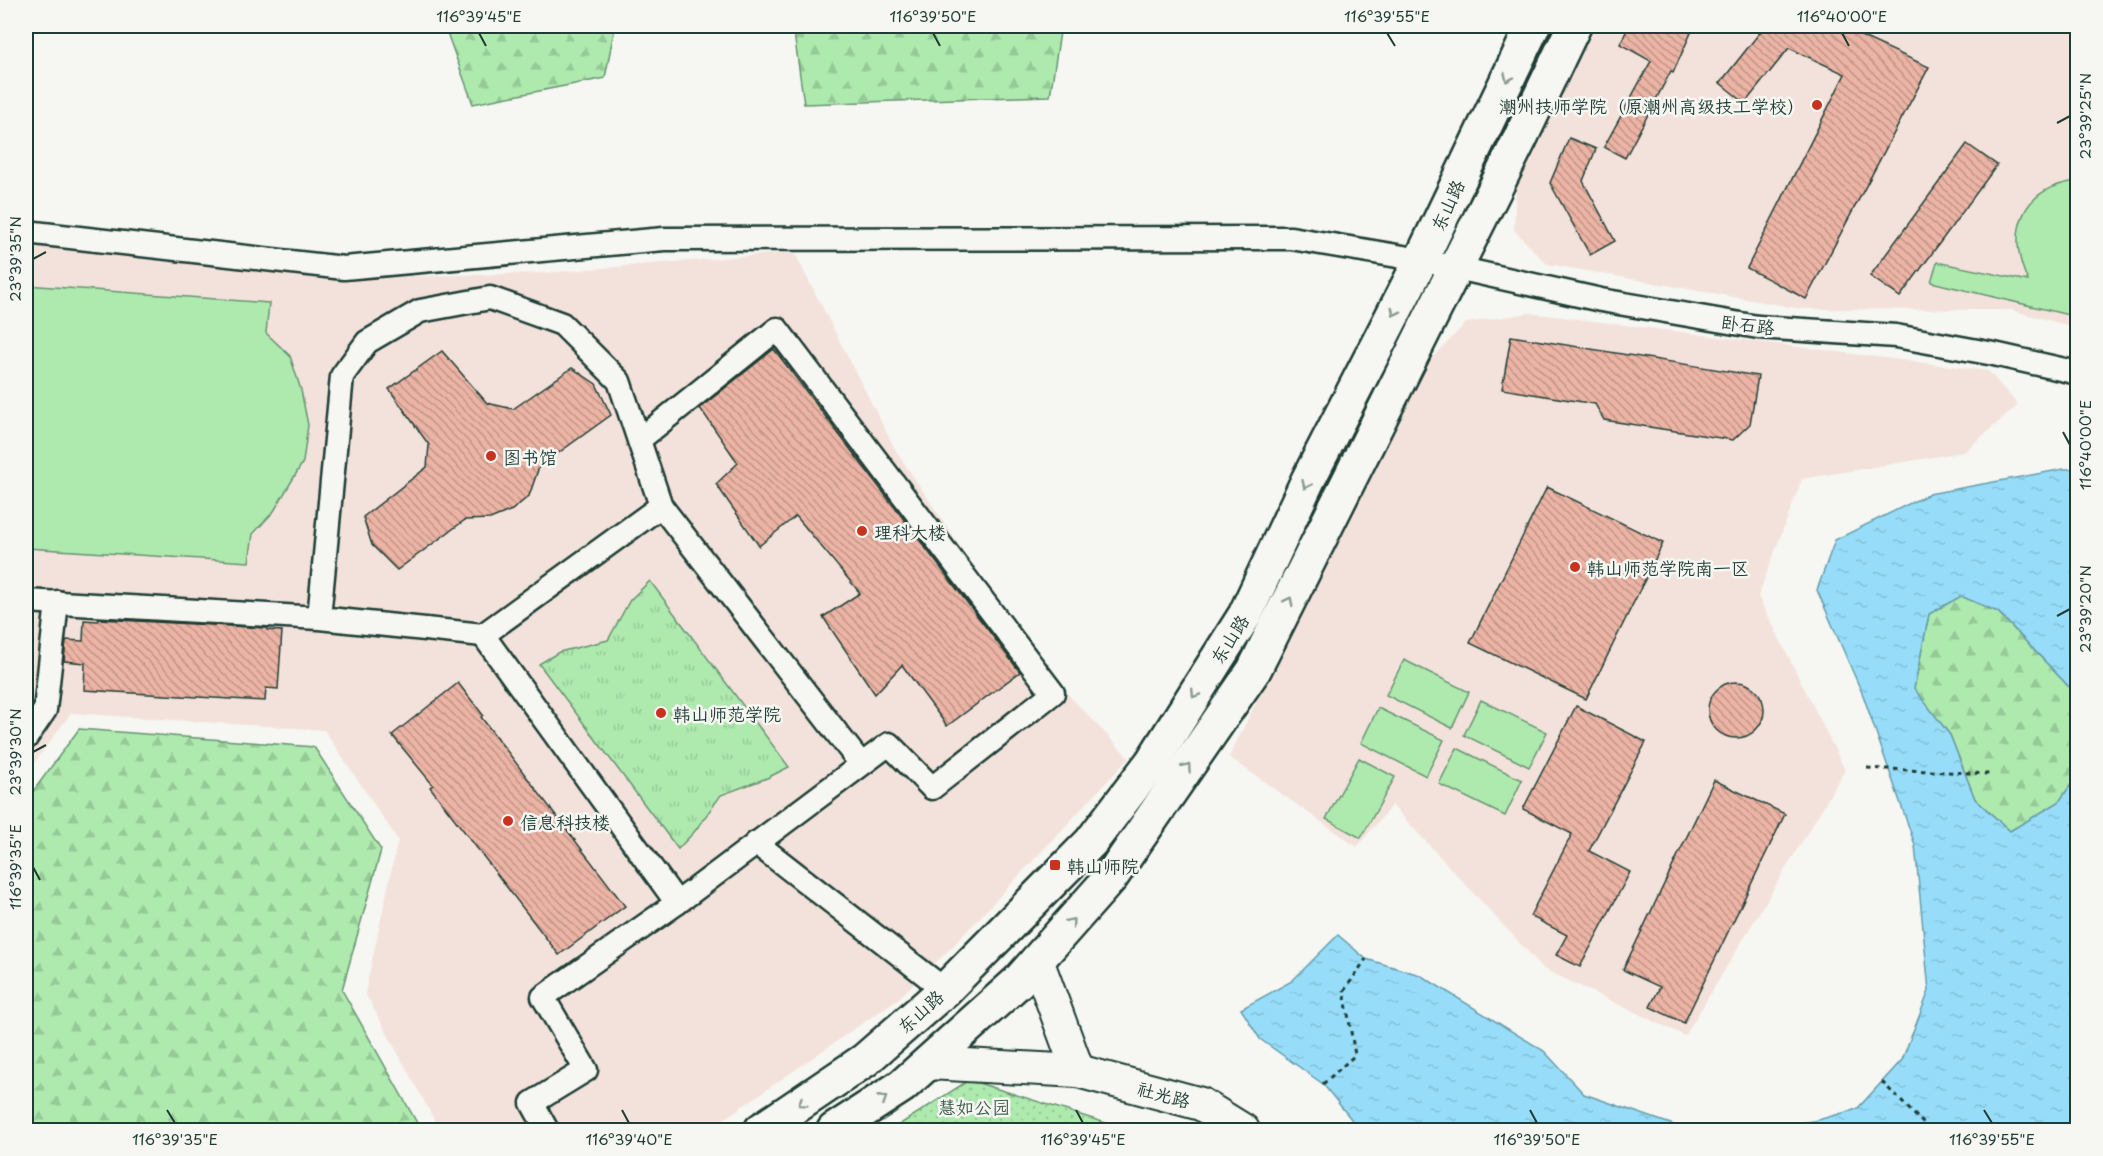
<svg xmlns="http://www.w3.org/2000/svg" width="2103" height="1156" font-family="'Playpen Sans','LXGW WenKai TC',sans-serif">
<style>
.built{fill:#f3e2db}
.grass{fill:url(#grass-tufts);stroke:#669371;stroke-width:1.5}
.forest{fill:url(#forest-firs);stroke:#669371;stroke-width:1.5}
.park{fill:url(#park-dots);stroke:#669371;stroke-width:1.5}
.pitch{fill:#aee9ae;stroke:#669371;stroke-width:1.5}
.water{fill:url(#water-ripples);stroke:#679daa;stroke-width:1.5}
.building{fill:url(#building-back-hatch);stroke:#1f3d34;stroke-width:1.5}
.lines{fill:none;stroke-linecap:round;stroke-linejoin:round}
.street-casing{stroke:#1f3d34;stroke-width:27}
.secondary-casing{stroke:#1f3d34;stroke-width:36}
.primary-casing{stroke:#1f3d34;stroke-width:38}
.path{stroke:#1f3d34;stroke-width:3;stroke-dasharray:4.5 4.5;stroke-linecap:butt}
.street{stroke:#f6f6f2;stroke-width:22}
.secondary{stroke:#f6f6f2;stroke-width:32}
.primary{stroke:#f6f6f2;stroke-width:33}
.oneway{stroke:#8a9a93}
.ticks{fill:none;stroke:#1f3d34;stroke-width:2}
.poi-dot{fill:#c8321e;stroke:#f6f6f2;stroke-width:2}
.labels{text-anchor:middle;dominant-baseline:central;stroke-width:5;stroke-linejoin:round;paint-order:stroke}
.poi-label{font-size:18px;fill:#1f3d34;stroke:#f6f6f2;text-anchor:start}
.street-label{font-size:18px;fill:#1f3d34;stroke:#f6f6f2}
.park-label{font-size:18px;fill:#3c5f4c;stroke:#f6f6f2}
.neatline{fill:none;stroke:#1f3d34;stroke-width:2}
.ticks-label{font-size:15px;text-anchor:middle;fill:#1f3d34}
</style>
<defs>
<pattern id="grass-tufts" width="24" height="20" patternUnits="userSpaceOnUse" patternTransform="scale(1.5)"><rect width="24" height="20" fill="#aee9ae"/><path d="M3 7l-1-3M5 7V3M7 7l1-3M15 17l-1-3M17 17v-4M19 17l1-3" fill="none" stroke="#95c996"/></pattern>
<pattern id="forest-firs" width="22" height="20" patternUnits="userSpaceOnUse" patternTransform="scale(1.5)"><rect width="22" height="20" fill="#aee9ae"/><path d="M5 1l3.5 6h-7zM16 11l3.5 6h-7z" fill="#95c996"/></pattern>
<pattern id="park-dots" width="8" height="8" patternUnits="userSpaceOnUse" patternTransform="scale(1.5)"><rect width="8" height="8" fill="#aee9ae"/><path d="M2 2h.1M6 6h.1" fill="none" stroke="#95c996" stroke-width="1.8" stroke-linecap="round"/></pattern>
<pattern id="water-ripples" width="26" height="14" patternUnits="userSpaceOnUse" patternTransform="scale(1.5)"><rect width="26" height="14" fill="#97ddf9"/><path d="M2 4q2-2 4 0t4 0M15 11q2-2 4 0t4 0" fill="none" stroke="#82bfd6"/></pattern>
<pattern id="building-back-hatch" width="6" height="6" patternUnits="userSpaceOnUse" patternTransform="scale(1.5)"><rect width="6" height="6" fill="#ecb4a5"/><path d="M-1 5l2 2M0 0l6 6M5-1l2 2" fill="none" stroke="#bf9487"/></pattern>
</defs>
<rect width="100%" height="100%" fill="#f6f6f2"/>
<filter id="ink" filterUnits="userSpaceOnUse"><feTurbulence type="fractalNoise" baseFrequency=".0167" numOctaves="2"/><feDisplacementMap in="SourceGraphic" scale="12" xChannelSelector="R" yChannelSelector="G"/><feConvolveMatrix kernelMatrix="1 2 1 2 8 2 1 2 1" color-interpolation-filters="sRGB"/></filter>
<g filter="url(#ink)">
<g class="built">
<polygon points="1596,26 2077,26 2077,328 2011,310 1802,309 1547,264 1514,230 1516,184"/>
<polygon points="26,244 328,278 544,273 794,252 895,449 1035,660 1129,758 953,946 899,998 708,1130 440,1130 365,993 398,840 324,730 71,713 26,774"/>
<polygon points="1530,313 1988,371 2018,405 1964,452 1802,479 1758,596 1845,770 1685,1036 1544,969 1392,805 1357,847 1229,757 1422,369 1466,323"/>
</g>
<polygon class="grass" points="650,581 789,767 767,778 721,795 695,831 678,849 539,664 559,652 608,640 630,600"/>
<g class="forest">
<polygon points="437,26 615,26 605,78 473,104 446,30"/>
<polygon points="793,26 1061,26 1050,96 804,104"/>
<polygon points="1961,596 1998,612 2073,691 2077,701 2077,776 2059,802 2010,831 1975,799 1950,735 1914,689 1929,614"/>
<polygon points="79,729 314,747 381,850 342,990 421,1130 26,1130 26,801"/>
</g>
<polygon class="park" points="969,1080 1128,1130 891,1130"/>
<g class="pitch">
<path d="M2077 181V317L1931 282 1937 262 2028 281C2006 233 2020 188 2077 181Z"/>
<polygon points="26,285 269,303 266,333 290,356 301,390 308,425 303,462 274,511 253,534 249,562 26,548"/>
<polygon points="1404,660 1469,692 1452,728 1386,695"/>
<polygon points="1481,700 1547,732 1529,767 1464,735"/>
<polygon points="1378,708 1444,740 1426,776 1361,743"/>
<polygon points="1457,748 1522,780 1505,816 1439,784"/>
<polygon points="1359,758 1395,777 1361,838 1326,819"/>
</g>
<g class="water">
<polygon points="2064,469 2077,469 2077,701 2073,691 1998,612 1961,596 1929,614 1914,688 1950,735 1975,799 2010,831 2059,802 2077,776 2077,1130 1757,1130 1818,1120 1857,1109 1902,1060 1929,991 1915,845 1863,695 1817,590 1835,540 1929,494"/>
<polygon points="1338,935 1366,959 1420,975 1544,1051 1584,1094 1688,1130 1357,1130 1351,1119 1323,1084 1260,1039 1241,1009 1292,981"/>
</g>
<g class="building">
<polygon points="1629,26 1694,26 1673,73 1671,71 1625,158 1604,147 1651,61 1620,44"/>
<polygon points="1765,26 1839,26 1929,67 1806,299 1747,268 1845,74 1789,48 1745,103 1720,83"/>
<polygon points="1569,138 1596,149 1583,181 1615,241 1590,255 1550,183"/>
<polygon points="1967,144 1997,165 1900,297 1870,276"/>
<polygon points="1511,336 1758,376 1750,424 1733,440 1604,420 1595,404 1502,389"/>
<polygon points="774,349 1020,672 947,726 902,665 875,694 823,617 860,593 796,516 759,546 716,484 738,463 700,408"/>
<polygon points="442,351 487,403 513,409 572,368 596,384 611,415 539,467 529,496 512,510 490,519 465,520 397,570 372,545 363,517 427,467 429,445 389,389"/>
<polygon points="1547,487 1663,543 1586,699 1470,643"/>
<polygon points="99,619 267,628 267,630 282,631 278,689 266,688 265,701 84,690 85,663 64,661 66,640 83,641 84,620 98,621"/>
<circle cx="1736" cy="710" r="28"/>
<polygon points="458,683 483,715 481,717 625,906 559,955 430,787 433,785 392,735"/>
<polygon points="1576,706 1646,742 1589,851 1630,872 1580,967 1556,955 1567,935 1530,916 1572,834 1523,809"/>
<polygon points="1714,780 1785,814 1684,1023 1650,1007 1660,987 1623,970"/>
</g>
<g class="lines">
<g class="street-casing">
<g id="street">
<polyline points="26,232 344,268 664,239 1291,238 1421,260 1601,300 1758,327 1896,336 1994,354 2078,373"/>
<polyline points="661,506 861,764"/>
<polyline points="26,601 319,618 483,635 661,506 619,381 562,324 490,298 420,311 367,342 342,376 319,618"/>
<polyline points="483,635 677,903"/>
<polyline points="26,738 45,710 57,602"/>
<polyline points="756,843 945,990"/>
<polyline points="547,1130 532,1103 586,1070 543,997 677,903 889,744 932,788 1053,693 777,329 639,440"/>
</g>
</g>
<g class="secondary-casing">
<g id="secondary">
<polyline points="929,1063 1078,1071 1037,960"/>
<polyline points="1078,1071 1201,1104 1243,1130"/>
</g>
</g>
<g class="primary-casing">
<g id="primary">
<polyline points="761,1130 865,1060 945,990 1091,842 1152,762 1245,615 1308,480 1421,260 1533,26"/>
<polyline points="834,1130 902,1086 1018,982 1112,876 1254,670 1520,139 1574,26"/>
</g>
</g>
<g class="path">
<polyline points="1867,768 1990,774"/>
<polyline points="1882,1082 1930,1130"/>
<polyline points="1323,1084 1355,1055 1344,991 1366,959"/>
</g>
<use href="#street" class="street"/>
<use href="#secondary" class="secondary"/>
<use href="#primary" class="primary"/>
</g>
<defs><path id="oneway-chevron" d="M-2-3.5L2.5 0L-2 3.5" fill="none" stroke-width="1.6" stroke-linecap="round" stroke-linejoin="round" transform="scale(1.5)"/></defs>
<g class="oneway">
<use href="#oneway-chevron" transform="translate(1508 78) rotate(115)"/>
<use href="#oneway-chevron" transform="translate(1395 312) rotate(117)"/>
<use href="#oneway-chevron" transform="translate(1306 485) rotate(115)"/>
<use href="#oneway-chevron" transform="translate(1289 601) rotate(-63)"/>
<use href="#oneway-chevron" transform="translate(1195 694) rotate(122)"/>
<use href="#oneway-chevron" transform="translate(1187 767) rotate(-55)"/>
<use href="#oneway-chevron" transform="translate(1071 922) rotate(-49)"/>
<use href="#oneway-chevron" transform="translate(883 1099) rotate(-33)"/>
<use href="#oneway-chevron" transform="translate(802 1103) rotate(146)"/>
</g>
</g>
<path class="ticks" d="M479 33 486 46M933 33 940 46M1387 33 1395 46M1842 33 1849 46M2057 123 2070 116M33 259 46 252M2063 432 2070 445M2057 616 2070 609M33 752 46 745M33 867 40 880M167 1110 175 1123M622 1110 629 1123M1076 1110 1083 1123M1530 1110 1537 1123M1984 1110 1992 1123"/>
<g class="poi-dot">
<circle cx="1817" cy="105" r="6"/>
<circle cx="491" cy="456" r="6"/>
<circle cx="862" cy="531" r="6"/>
<circle cx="1575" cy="567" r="6"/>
<circle cx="661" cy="713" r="6"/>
<circle cx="508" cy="821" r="6"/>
<rect x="1049" y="859" width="12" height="12" rx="3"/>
</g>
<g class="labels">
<g class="poi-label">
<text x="1805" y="105" text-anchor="end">潮州技师学院（原潮州高级技工学校）</text>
<text x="503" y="456">图书馆</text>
<text x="874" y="531">理科大楼</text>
<text x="1587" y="567">韩山师范学院南一区</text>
<text x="673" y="713">韩山师范学院</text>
<text x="520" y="821">信息科技楼</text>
<text x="1067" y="865">韩山师院</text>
</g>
<g class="street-label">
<text transform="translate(1447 205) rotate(-65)">东山路</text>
<text transform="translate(1748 324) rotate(7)">卧石路</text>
<text transform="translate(1229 639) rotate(-58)">东山路</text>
<text transform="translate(920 1011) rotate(-42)">东山路</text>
<text transform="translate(1164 1094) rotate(15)">社光路</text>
</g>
<g class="park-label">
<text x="974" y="1106">慧如公园</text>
</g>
</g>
<rect width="2103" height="1156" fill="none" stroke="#f6f6f2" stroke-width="66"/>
<rect x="33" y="33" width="2037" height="1090" class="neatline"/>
<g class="ticks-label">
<text x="479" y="22">116°39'45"E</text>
<text x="933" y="22">116°39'50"E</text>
<text x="1387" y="22">116°39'55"E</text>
<text x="1842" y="22">116°40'00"E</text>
<text transform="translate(2086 116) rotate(-90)" y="5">23°39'25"N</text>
<text transform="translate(16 259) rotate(-90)" y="5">23°39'35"N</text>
<text transform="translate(2086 445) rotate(-90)" y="5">116°40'00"E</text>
<text transform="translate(2086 609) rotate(-90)" y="5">23°39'20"N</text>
<text transform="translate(16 752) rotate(-90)" y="5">23°39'30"N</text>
<text transform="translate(16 867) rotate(-90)" y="5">116°39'35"E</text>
<text x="175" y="1145">116°39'35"E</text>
<text x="629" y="1145">116°39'40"E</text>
<text x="1083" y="1145">116°39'45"E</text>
<text x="1537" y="1145">116°39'50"E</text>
<text x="1992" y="1145">116°39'55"E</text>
</g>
</svg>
